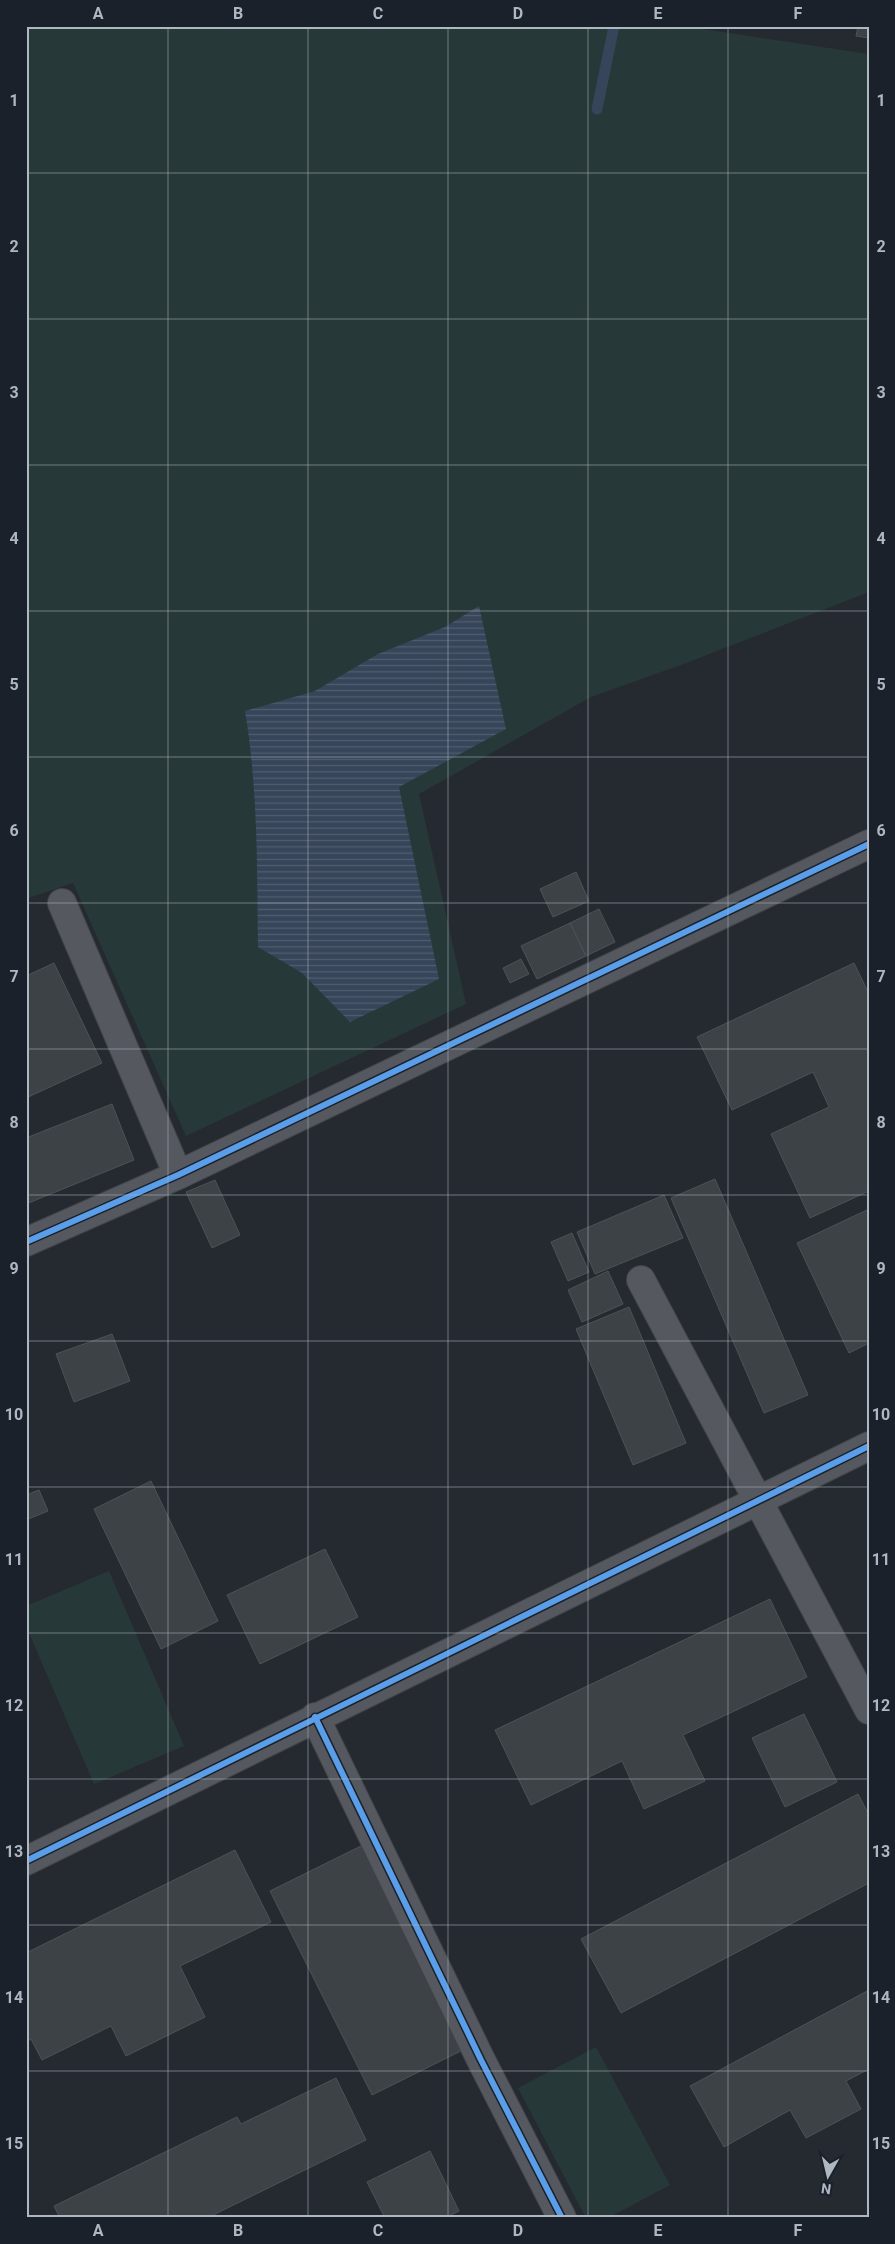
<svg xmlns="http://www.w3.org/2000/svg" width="895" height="2244" font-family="Roboto,sans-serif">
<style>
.green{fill:#273839}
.water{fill:url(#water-rules)}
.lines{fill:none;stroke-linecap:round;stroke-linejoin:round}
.stream{stroke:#364559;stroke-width:11}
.building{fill:#3d4247;stroke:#4d5258}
.minor-casing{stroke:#414449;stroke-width:30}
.minor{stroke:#55595f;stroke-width:28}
.cycleway-casing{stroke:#1a212a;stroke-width:9}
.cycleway{stroke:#5a9eea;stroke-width:6}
.grid{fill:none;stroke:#afb7c2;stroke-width:1;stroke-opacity:0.55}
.neatline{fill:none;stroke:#afb7c2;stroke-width:2}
.grid-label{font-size:16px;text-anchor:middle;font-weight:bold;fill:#afb7c2}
</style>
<defs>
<pattern id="water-rules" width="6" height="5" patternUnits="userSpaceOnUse" patternTransform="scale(1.25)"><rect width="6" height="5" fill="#364559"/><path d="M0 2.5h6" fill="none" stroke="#515e6f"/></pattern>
</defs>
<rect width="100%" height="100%" fill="#252a30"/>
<g class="green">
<polygon points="26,26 682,26 869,54 869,592 681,665 591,697 419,794 466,1004 186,1136 73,883 26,899"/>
<polygon points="109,1571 184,1746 94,1784 26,1626 26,1606"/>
<polygon points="596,2047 670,2185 608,2218 586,2218 518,2088"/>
</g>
<path class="water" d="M479 606 506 729 399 787 439 979 350 1022 302 973 258 947C257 868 258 789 245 711L315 691 378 654 445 627Z"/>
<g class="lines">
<polyline class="stream" points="597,109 614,26"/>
</g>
<g class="building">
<polygon points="858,26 869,26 869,38 856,36"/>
<polygon points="576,872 589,901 553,917 540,889"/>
<polygon points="599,909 615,942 586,956 570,923"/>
<polygon points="570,923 586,956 537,979 521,946"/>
<polygon points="521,959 529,974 510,983 503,968"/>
<polygon points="54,963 102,1063 26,1098 26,976"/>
<polygon points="854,963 869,994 869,1191 810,1218 771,1134 829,1107 813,1072 732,1110 697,1037"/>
<polygon points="112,1104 134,1160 26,1204 26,1138"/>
<polygon points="715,1179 808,1395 764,1413 671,1198"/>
<polygon points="215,1180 240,1235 212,1248 186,1192"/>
<polygon points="664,1195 683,1238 595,1274 577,1232"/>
<polygon points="869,1209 869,1343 849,1353 797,1243"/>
<polygon points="572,1233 589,1272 568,1281 551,1242"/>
<polygon points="608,1271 623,1304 582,1322 568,1290"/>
<polygon points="629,1307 686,1443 633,1465 576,1329"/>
<polygon points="112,1334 130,1381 74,1402 56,1354"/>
<polygon points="151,1481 218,1621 161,1649 94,1509"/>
<polygon points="39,1490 48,1511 26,1520 26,1495"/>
<polygon points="325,1549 358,1617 260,1664 227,1595"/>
<polygon points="770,1599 807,1677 683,1735 705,1781 644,1809 622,1761 531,1805 495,1730"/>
<polygon points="804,1714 837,1782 785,1807 752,1738"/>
<polygon points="858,1794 869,1815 869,1883 621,2013 581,1939"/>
<polygon points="369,1842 471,2046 372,2095 270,1891"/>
<polygon points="235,1850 271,1922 180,1966 205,2017 126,2056 111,2026 42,2060 31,2039 26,2042 26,1953"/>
<polygon points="869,1990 869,2069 846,2081 861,2109 806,2138 790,2110 724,2147 690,2086"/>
<polygon points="336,2078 366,2140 207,2218 60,2218 54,2206 237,2117 241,2124"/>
<polygon points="430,2151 459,2211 445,2218 385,2218 367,2182"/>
</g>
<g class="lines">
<g class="minor-casing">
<g id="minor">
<polyline points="62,903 178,1175"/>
<polyline points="26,1242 178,1175 869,844"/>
<polyline points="641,1280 869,1710"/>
<polyline points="315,1717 481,2060 562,2218"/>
<polyline points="26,1861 869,1446"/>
</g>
</g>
<use href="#minor" class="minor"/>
<g class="cycleway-casing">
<g id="cycleway">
<polyline points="26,1242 178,1175 869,844"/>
<polyline points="315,1717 481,2060 562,2218"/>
<polyline points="26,1861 869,1446"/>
</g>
</g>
<use href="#cycleway" class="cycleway"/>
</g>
<path class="grid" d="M168 26V2218M308 26V2218M448 26V2218M588 26V2218M728 26V2218M26 173H869M26 319H869M26 465H869M26 611H869M26 757H869M26 903H869M26 1049H869M26 1195H869M26 1341H869M26 1487H869M26 1633H869M26 1779H869M26 1925H869M26 2071H869"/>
<rect width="895" height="2244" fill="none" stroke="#1a212a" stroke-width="55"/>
<g transform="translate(828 2176) rotate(188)" stroke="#1a212a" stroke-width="4" paint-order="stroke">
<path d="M0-4L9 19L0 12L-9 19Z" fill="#afb7c2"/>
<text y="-8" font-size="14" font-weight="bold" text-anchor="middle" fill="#afb7c2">N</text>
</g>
<rect x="28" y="28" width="840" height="2188" class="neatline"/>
<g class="grid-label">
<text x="98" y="19">A</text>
<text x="238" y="19">B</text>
<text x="378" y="19">C</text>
<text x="518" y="19">D</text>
<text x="658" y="19">E</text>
<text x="798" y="19">F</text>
<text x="14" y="106">1</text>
<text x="881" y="106">1</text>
<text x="14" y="252">2</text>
<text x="881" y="252">2</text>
<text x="14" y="398">3</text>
<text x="881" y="398">3</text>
<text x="14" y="544">4</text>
<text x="881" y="544">4</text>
<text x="14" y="690">5</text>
<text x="881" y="690">5</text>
<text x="14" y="836">6</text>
<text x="881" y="836">6</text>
<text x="14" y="982">7</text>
<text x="881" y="982">7</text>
<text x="14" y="1128">8</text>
<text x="881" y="1128">8</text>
<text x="14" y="1274">9</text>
<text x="881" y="1274">9</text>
<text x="14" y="1420">10</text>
<text x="881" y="1420">10</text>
<text x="14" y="1565">11</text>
<text x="881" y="1565">11</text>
<text x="14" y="1711">12</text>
<text x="881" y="1711">12</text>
<text x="14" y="1857">13</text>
<text x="881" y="1857">13</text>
<text x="14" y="2003">14</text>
<text x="881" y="2003">14</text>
<text x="14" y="2149">15</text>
<text x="881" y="2149">15</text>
<text x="98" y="2236">A</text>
<text x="238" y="2236">B</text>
<text x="378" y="2236">C</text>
<text x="518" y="2236">D</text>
<text x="658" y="2236">E</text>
<text x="798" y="2236">F</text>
</g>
</svg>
